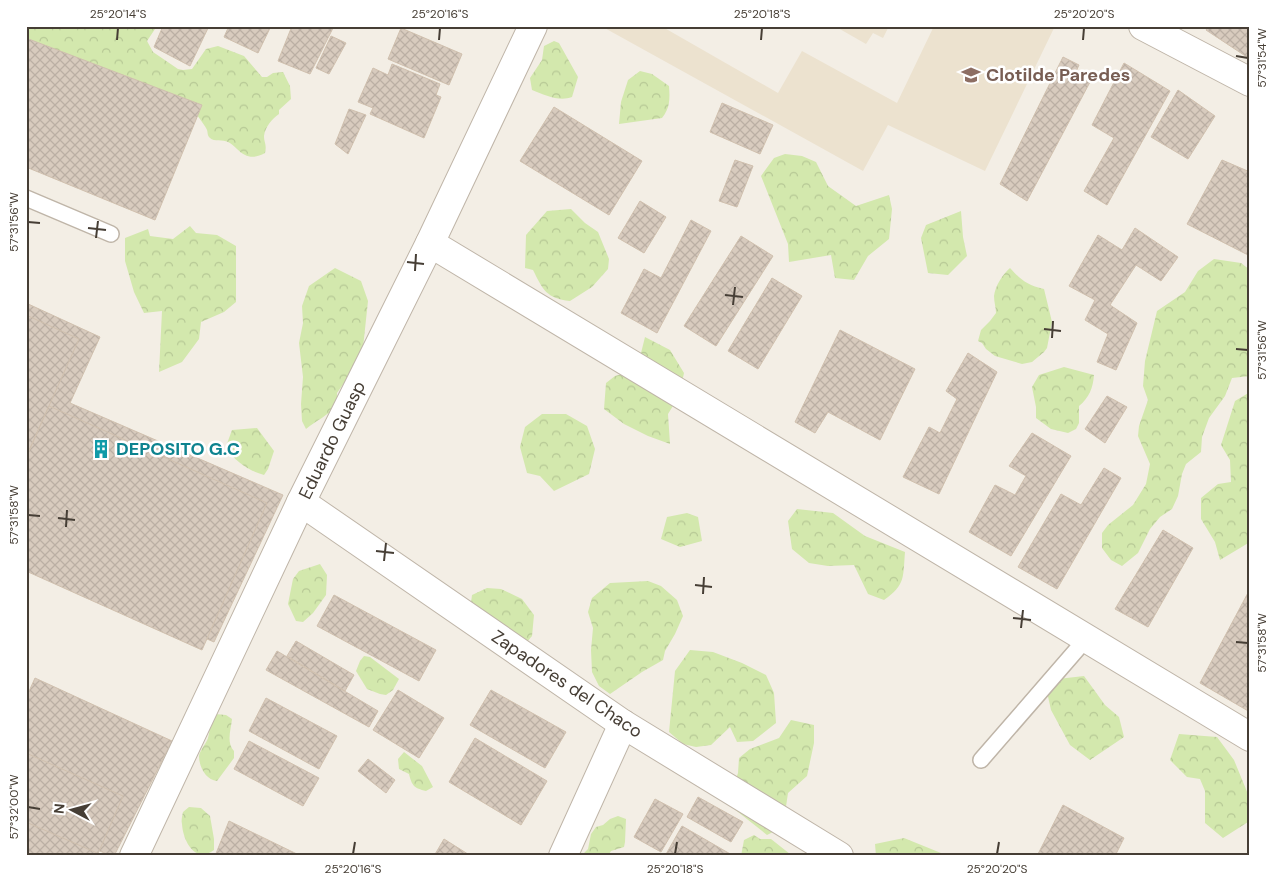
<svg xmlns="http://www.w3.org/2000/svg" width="1276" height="882" font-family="'DM Sans',sans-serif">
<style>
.education{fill:#ece2cf}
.forest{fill:url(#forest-crowns)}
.building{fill:url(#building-cross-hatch);stroke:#d0c0ae}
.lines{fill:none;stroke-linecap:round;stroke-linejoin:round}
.service-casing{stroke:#bfb5a8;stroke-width:18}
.minor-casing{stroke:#bfb5a8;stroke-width:30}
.service{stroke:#fff;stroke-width:15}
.minor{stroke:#fff;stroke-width:28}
.ticks{fill:none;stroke:#463e35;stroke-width:2}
.labels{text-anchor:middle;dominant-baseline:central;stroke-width:5;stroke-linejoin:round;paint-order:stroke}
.education-label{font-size:18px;font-weight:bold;fill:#785e54;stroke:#fff;text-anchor:start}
.street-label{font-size:18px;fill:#463e35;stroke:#fff}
.culture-label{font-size:18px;font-weight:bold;fill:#0d838f;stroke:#fff;text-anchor:start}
.neatline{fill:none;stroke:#463e35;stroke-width:2}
.ticks-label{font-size:12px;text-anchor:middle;fill:#463e35}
</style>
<defs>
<pattern id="forest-crowns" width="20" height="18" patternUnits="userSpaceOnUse" patternTransform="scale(1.25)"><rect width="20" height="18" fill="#d3e8ad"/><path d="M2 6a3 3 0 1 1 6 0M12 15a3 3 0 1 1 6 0" fill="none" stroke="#b6c895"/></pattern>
<pattern id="building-cross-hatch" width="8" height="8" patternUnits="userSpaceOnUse" patternTransform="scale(1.25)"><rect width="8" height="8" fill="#d8cbbe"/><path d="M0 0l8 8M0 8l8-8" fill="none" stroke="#bbafa4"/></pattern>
</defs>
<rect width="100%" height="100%" fill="#f3eee5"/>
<g class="education">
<polygon points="601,26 661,26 778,93 802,51 897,103 934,26 1055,26 985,171 888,125 863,171"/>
<polygon points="839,26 889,26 883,38 873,33 866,44 838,28"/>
</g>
<g class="forest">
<path d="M26 26H157L147 41 153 52 178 69 183 70 192 69 206 49 218 46 244 56 262 77H267L273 73 283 72 290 86 291 99 279 110V114C272 119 265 127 264 136 264 143 267 144 265 153 254 159 246 158 237 149 234 146 232 144 228 142 223 139 214 142 210 138 207 135 208 133 207 130 206 127 198 116 196 114 193 112 189 111 186 109L26 77Z"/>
<path d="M554 41 559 43 578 77 572 97C559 102 545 95 532 90L530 78 542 60 544 46Z"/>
<path d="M640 71 652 74 669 86C670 99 670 108 662 118L619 124 621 102 628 80Z"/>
<polygon points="785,154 802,156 816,162 828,186 856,206 889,195 892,209 889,239 868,256 854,280 835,278 831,255 789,262 788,244 761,176 774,158"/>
<path d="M571 209 585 223 598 232 609 259 608 269 592 287 570 301C546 298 543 290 533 270L525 268 526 235 547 211Z"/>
<polygon points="961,211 963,237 967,256 948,275 928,273 921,238 926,225"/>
<polygon points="190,226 196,233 217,235 236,246 236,302 224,312 201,322 199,339 182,362 159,372 162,311 144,313 134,292 125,261 125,238 148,229 150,236 173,239"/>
<polygon points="1214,259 1241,263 1250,270 1250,376 1232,378 1225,396 1209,418 1202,437 1201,452 1186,464 1182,474 1178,496 1172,509 1160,517 1150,529 1138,553 1122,566 1111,560 1102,548 1102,533 1108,525 1133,505 1146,484 1150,464 1138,436 1139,426 1148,400 1143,386 1145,361 1157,311 1185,292 1198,271"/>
<path d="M335 268 361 281 368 301 362 357 337 393V406C328 415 316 421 306 429L302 421 301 404 303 377 299 343 303 323 302 306 309 286Z"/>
<path d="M1010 268C1021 280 1027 285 1044 289L1052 322 1047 348 1044 352 1032 362 1022 364 995 356 986 349 982 343 978 341 981 330 990 321 996 313C996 308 994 302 994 296 995 286 1003 274 1010 268Z"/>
<polygon points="645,337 670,350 684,373 679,396 668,414 670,444 648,436 624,424 604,409 606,383 615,376 622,374 640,357"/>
<path d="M1064 367 1094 375C1093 388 1089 398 1079 406V423L1076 429 1068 433 1051 429 1036 418V407L1032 387 1039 375Z"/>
<polygon points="1250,392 1250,542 1220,560 1215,542 1201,519 1201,498 1218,484 1231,482 1230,460 1221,445 1235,401"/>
<polygon points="542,414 566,414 587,426 595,449 589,474 554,491 540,476 527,473 520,447 525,427"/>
<path d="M257 428 274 451 268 469 264 475C246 470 238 462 225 449L232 430Z"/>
<path d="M797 509 833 513 865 536 905 552C903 576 906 585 884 600L868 594 854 565 828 566 809 563 792 549 788 521Z"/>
<polygon points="687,513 698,517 702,541 680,547 661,539 667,517"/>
<polygon points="320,564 327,575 326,595 313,613 303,622 296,621 288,604 293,579 299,571"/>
<polygon points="648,581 661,586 677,600 683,616 675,634 665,651 663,660 642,672 610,694 599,686 592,672 591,650 593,628 588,612 592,598 610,583"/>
<polygon points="487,588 501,589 522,599 534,615 532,636 517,654 468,628 472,595"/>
<polygon points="690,650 713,652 742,663 766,675 774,693 776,723 753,741 737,742 730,727 711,745 696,747 683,744 669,732 675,671"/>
<polygon points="364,656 370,657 399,679 393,690 386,695 380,694 367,689 356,671 360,661"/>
<polygon points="1084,676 1105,705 1119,717 1124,737 1090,760 1070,745 1051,710 1047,692 1058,679"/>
<path d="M215 714 226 715 232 719C231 730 226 742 234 751V758L217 781C206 780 199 767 199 756 200 750 206 744 208 738 210 731 210 724 211 717Z"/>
<polygon points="791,720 814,725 814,743 807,776 788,793 783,827 767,835 733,808 731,794 738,773 739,758 750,749 779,738"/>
<polygon points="1179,734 1217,737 1234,760 1250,799 1250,818 1248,822 1223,838 1205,823 1205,791 1200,779 1187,777 1170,760"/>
<path d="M404 752 422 766 433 787 426 791C414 788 412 786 409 774L399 769 398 759Z"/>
<path d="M189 807 201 808 210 816 214 839V850C195 864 183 841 182 824 181 821 182 816 183 812Z"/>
<polygon points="618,816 626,819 625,842 624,847 611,851 608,856 581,856 588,849 591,834 596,827 603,825 610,819"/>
<polygon points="754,835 760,839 771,839 790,854 791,856 741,856 744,840"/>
<polygon points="904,838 941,853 966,856 876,856 875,844"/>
</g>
<g class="building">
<polygon points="163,26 209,26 190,66 154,47"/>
<polygon points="229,26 271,26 258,53 224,37"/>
<polygon points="292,26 329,26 333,28 310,74 278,61"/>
<polygon points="1209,26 1250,26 1250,59 1206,30"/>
<polygon points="401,28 462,54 449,85 388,59"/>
<polygon points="331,36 346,43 329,74 316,68"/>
<polygon points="26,38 202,105 155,220 26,167"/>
<polygon points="1063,57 1079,65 1074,76 1090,82 1027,201 1000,184"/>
<polygon points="1124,63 1170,91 1107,205 1084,191 1114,138 1092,125"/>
<polygon points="392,64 440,84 436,95 441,97 424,138 370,114 373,108 358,102 373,68 388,75"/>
<polygon points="1178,90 1215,116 1188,159 1151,137"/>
<polygon points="722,103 773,125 760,154 710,132"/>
<polygon points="554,107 642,161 609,215 520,161"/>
<polygon points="349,109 366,115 348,154 335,144"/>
<polygon points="735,160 753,166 737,207 719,201"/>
<polygon points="1222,160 1250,172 1250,256 1187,224"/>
<polygon points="640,201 666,217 644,253 618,238"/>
<polygon points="691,220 711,231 657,333 621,313 644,269 661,278"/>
<polygon points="1135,228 1178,257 1161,281 1136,265 1110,305 1137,323 1116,370 1097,362 1108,334 1085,320 1095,300 1069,286 1098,235 1122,250"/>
<polygon points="741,236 773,256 716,346 684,326"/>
<polygon points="772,278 802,296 758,369 728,351"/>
<polygon points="26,303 100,337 70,403 283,495 214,642 26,561"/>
<polygon points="26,315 79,339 26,457"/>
<polygon points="840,330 915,369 880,440 828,412 815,433 795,422"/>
<polygon points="968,353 997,372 939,494 903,477 929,427 940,433 957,399 946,391"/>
<polygon points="1107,396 1127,407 1105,443 1085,429"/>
<polygon points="49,406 267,503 202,650 26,571 26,458"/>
<polygon points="1032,433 1071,456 1011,556 969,532 995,485 1015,495 1026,476 1009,466"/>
<polygon points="1104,468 1121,478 1057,589 1018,567 1061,494 1081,505"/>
<polygon points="1163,530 1193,548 1148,627 1115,609"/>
<polygon points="1250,589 1250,712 1200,683"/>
<polygon points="334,595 436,650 419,681 317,626"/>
<polygon points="296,641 354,675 345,691 287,656"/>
<polygon points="277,651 378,711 369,727 266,670"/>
<polygon points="35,678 172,741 114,856 111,856 26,818 26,698"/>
<polygon points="398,690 444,718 419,758 373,730"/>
<polygon points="491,690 566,732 545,768 470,725"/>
<polygon points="266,698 337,736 319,769 249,731"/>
<polygon points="475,738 547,781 521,825 449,782"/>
<polygon points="249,741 319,778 303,806 234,769"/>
<polygon points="26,753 123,796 97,856 26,856"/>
<polygon points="368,759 395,780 386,793 358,771"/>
<polygon points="698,797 743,822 731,842 687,817"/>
<polygon points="655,799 683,814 661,852 634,837"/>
<polygon points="1063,805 1124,838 1115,856 1037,856"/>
<polygon points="229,821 301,856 215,856"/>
<polygon points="26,822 104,856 26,856"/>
<polygon points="682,826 732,855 732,856 665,856"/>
<polygon points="444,839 471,856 434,856"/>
</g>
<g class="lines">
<g class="service-casing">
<g id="service">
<polyline points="26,198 111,234"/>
<polyline points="981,760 1086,639"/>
</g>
</g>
<g class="minor-casing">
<g id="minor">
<polyline points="1143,26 1250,82"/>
<polyline points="430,243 1250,737"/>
<polyline points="301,502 623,724 839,856"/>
<polyline points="134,856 301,502 430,243 533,26"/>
<polyline points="563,856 623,724"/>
</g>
</g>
<use href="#service" class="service"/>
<use href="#minor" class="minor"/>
</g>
<path class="ticks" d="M117 40 118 28M439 40 440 28M761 40 762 28M1083 40 1084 28M1236 56 1248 58M28 222 40 223M88 228 106 230M96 238 98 221M407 262 424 264M415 271 416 254M725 295 743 297M733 305 735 287M1044 329 1061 331M1052 338 1053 321M1236 349 1248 350M28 515 40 516M58 518 75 520M66 527 67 510M376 551 394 553M384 561 386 543M695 585 712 587M703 594 704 577M1013 618 1031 620M1021 628 1023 610M1236 642 1248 643M28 807 40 809M353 854 355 842M675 854 677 842M997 854 999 842"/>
<defs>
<g id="school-bare" transform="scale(1.5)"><path d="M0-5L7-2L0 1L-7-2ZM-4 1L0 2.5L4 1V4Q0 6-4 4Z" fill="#8d6e63" stroke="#fff" stroke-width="2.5" paint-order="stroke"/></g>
<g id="building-bare" transform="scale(1.5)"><path d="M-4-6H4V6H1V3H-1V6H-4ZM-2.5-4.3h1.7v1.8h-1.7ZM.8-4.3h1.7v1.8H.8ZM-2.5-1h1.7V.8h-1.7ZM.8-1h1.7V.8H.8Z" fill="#0f9aa8" stroke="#fff" stroke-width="2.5" paint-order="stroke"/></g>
</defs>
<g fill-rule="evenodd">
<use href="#school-bare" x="971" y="75"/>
<use href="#building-bare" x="101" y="449"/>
</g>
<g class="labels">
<g class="education-label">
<text x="986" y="75">Clotilde Paredes</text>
</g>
<g class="street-label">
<text transform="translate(332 440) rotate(-64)">Eduardo Guasp</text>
<text transform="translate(567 684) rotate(34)">Zapadores del Chaco</text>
</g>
<g class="culture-label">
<text x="116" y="449">DEPOSITO G.C</text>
</g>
</g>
<rect width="1276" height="882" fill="none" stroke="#ffffff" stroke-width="55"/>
<g transform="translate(72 810) rotate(276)" stroke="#ffffff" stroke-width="4" paint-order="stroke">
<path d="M0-4L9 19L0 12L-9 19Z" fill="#463e35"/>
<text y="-8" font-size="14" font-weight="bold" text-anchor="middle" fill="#463e35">N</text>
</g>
<rect x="28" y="28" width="1220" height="826" class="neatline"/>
<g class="ticks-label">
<text x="118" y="18">25°20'14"S</text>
<text x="440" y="18">25°20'16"S</text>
<text x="762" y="18">25°20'18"S</text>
<text x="1084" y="18">25°20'20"S</text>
<text transform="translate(1262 58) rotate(-90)" y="4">57°31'54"W</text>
<text transform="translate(14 222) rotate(-90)" y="4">57°31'56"W</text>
<text transform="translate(1262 350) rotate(-90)" y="4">57°31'56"W</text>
<text transform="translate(14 515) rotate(-90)" y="4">57°31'58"W</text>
<text transform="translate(1262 643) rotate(-90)" y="4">57°31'58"W</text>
<text transform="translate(14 807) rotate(-90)" y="4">57°32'00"W</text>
<text x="353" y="873">25°20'16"S</text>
<text x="675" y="873">25°20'18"S</text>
<text x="997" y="873">25°20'20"S</text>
</g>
</svg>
